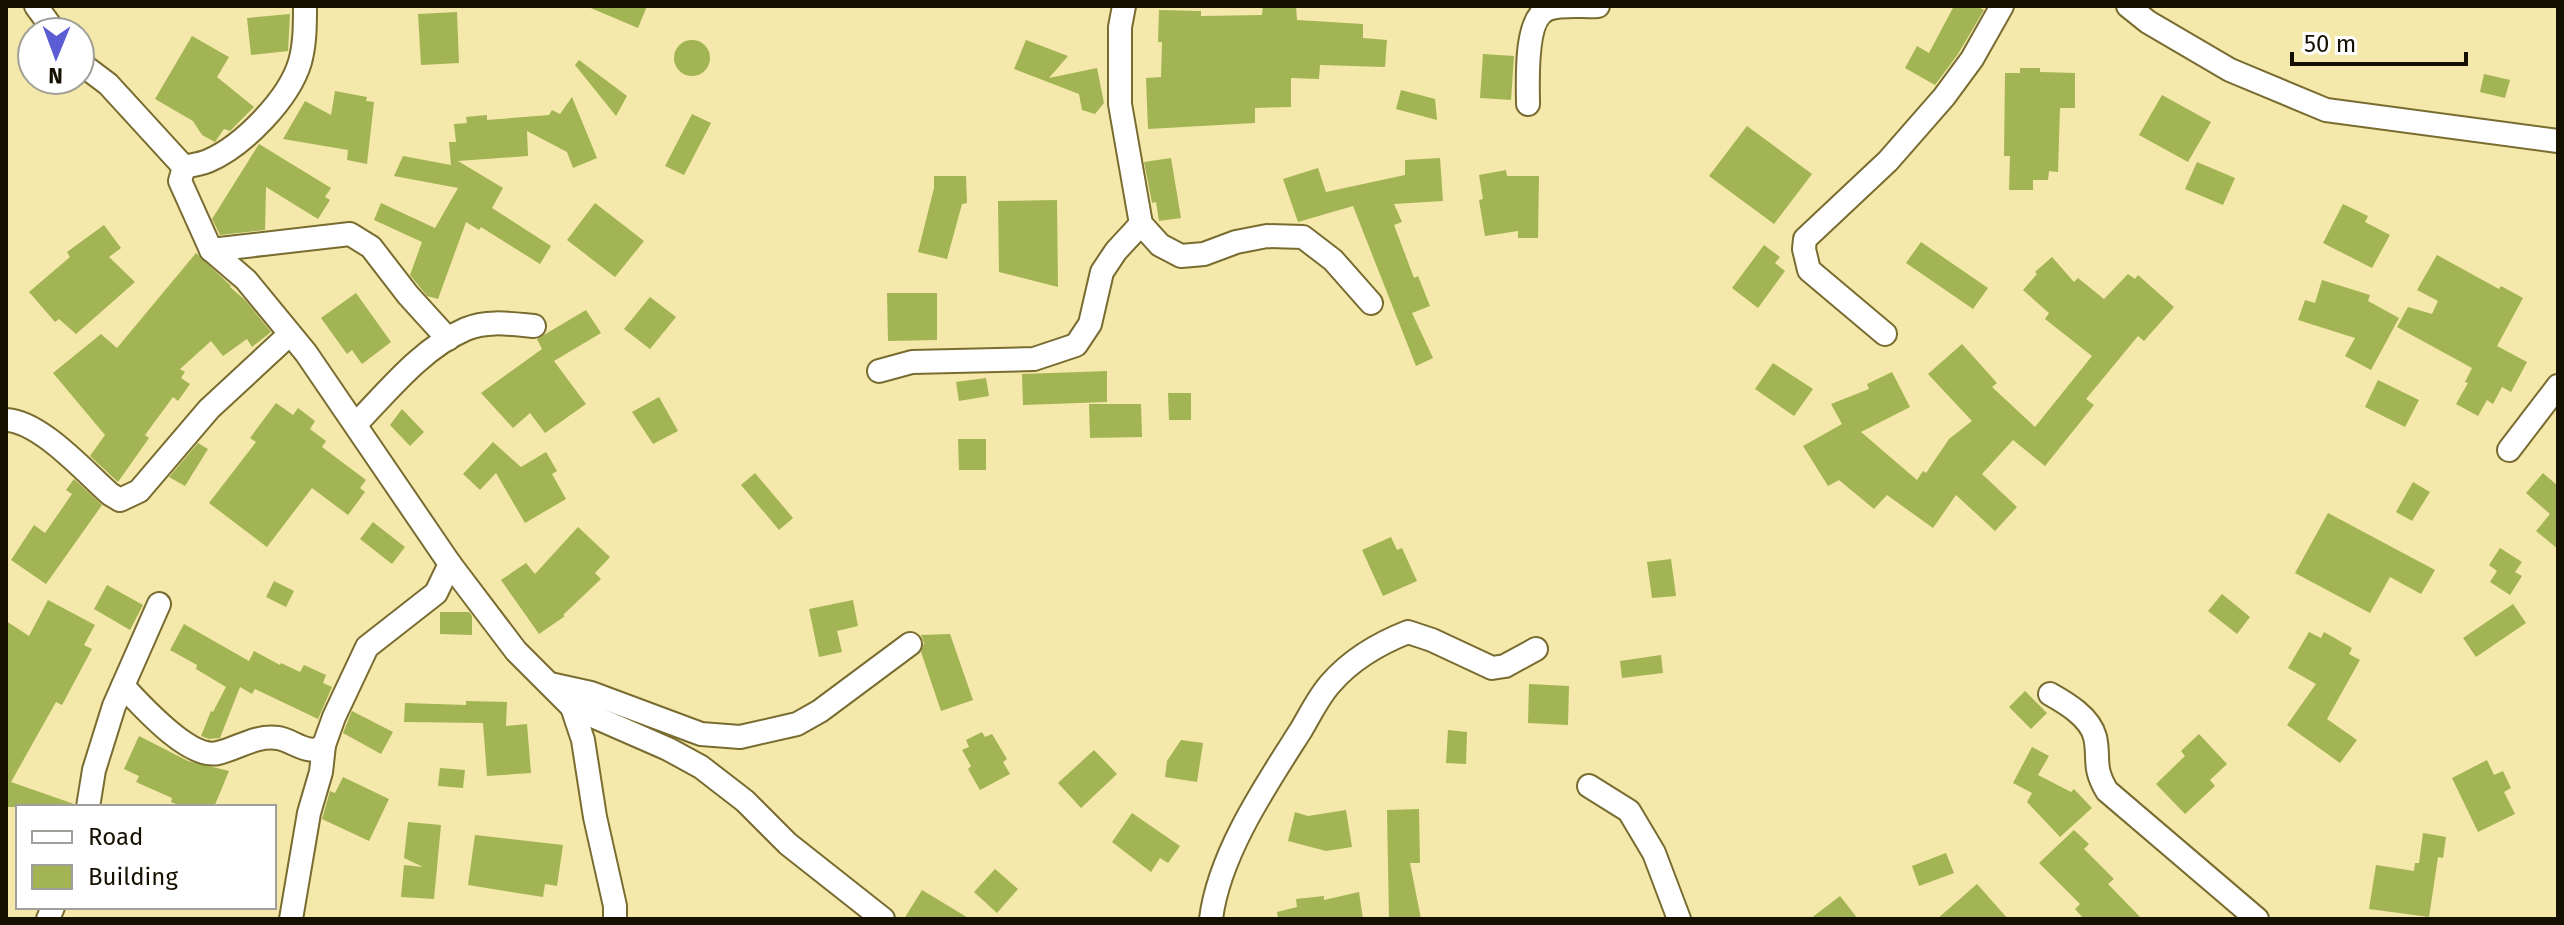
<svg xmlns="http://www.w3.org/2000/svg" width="2564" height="925" font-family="'Fira Sans',sans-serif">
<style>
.building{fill:#a2b454}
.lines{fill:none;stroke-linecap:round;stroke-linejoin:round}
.street-casing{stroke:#786c31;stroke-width:26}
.street{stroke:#fff;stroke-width:22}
</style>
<rect width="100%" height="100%" fill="#f4e8aa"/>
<g class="building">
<polygon points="586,6 647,6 638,28"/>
<polygon points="1263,6 1296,6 1297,20 1363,24 1363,38 1387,40 1385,67 1320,65 1319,79 1291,78 1291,107 1255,108 1255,123 1148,129 1146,78 1161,77 1162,42 1158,42 1159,10 1201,11 1201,16 1262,15"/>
<polygon points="1954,6 1977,6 1984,10 1958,54 1935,85 1905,68 1917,46 1929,53"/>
<polygon points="457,12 459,63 421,65 418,14"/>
<polygon points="290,14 288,51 251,55 247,18"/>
<polygon points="192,36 229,57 217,77 254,107 230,131 224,129 215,142 202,135 193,121 155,99"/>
<polygon points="1026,40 1068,56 1049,78 1097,68 1104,103 1095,114 1082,110 1079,94 1014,69"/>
<circle cx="692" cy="58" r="18"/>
<polygon points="1483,54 1514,56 1511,100 1480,98"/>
<polygon points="579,60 627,96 616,116 575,65"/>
<polygon points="2020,68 2040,68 2040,72 2075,73 2075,108 2060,108 2058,172 2049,171 2048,180 2033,180 2033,190 2009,190 2010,156 2004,156 2005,73 2020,73"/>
<polygon points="2484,74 2510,80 2505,98 2480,92"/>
<polygon points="1401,90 1435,99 1437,120 1396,109"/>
<polygon points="335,91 367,97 366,101 374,102 367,164 347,160 348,150 283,139 305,101 331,115"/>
<polygon points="2162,95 2211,122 2188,162 2139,135"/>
<polygon points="572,97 597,158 573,168 567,152 527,131 528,156 458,161 503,188 492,208 551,246 540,264 481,227 479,230 466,222 438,299 427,296 410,275 422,242 374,220 381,203 435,228 458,188 394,176 403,156 451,165 449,142 456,142 454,124 467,123 466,117 487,115 487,120 549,115 552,110 560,114"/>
<polygon points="692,114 711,123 684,175 665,166"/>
<polygon points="1747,126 1812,174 1774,224 1709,176"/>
<polygon points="259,144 331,188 325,197 330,200 318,219 266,187 265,230 220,235 212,219"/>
<polygon points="1171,158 1181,218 1159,221 1156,202 1152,203 1144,162"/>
<polygon points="1440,158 1443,201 1394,204 1402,222 1394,225 1414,278 1418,276 1430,306 1412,313 1433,358 1416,366 1353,206 1298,222 1283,179 1318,168 1326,192 1405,175 1405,160"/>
<polygon points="2197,162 2235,178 2223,205 2185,189"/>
<polygon points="1506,170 1507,176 1539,176 1538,238 1518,238 1518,231 1485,236 1479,200 1483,199 1479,175"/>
<polygon points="934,176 966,176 967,203 962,204 947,259 918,252 934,188"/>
<polygon points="1057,200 1058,287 999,272 998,201"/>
<polygon points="595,203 644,241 615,277 567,240"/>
<polygon points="2343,204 2368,216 2365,222 2390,235 2372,268 2323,243"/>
<polygon points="104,225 121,248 109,257 135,282 76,334 59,319 55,322 29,292 70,257 67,252"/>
<polygon points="1921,242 1988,288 1973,309 1906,263"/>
<polygon points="1764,245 1780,257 1775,263 1785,271 1758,308 1732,288"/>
<polygon points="196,253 231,286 230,287 245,300 271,332 252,347 247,339 223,356 211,341 180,369 185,372 181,378 190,384 178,401 173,397 145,435 149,438 118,482 90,456 105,435 53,373 101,334 117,348"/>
<polygon points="2437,255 2499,289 2501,286 2523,298 2497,346 2527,362 2511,392 2502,387 2493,404 2487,400 2478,416 2456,404 2468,383 2465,382 2472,368 2397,327 2408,307 2432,314 2438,301 2417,290"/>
<polygon points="2052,257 2074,282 2078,278 2104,299 2128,274 2135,279 2138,275 2174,307 2144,341 2138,336 2086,399 2094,405 2045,466 2013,440 1982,474 2017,507 1995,531 1956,495 1933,528 1887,495 1874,509 1839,480 1828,486 1803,446 1842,424 1831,404 1869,389 1867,384 1892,372 1910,407 1861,432 1917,480 1923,471 1926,473 1949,439 1972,421 1928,374 1962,344 1997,383 1992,387 2035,427 2092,356 2045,319 2049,313 2023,290 2037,274 2035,272"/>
<polygon points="2322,280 2370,295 2368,301 2399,318 2371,370 2345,356 2355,338 2298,320 2305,300 2315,303"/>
<polygon points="356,293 391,342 362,364 352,350 347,354 321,318"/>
<polygon points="887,293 937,293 937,340 888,341"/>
<polygon points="650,297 676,317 650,349 624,329"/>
<polygon points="586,310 601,333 554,361 586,404 545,433 530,413 513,428 481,393 542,349 537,339"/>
<polygon points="1773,363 1813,389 1794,416 1755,389"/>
<polygon points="1107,371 1107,402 1023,405 1022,374"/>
<polygon points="986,378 989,396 959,401 956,382"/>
<polygon points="2378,380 2419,400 2405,427 2365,407"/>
<polygon points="1168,393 1191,393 1191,420 1169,420"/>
<polygon points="659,397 678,431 653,444 632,412"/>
<polygon points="276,403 293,415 298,408 315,421 310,429 326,441 322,447 366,480 360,488 365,492 348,515 312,488 267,547 209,503 256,442 250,438"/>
<polygon points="1089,404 1141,404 1142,437 1090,438"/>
<polygon points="402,409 424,432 410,446 390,425"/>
<polygon points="958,439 986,439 986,470 959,470"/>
<polygon points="493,442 521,467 546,452 557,471 552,474 566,499 525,523 496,473 480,490 463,474"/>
<polygon points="198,443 208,449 185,486 169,477"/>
<polygon points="755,473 793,518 779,530 741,485"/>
<polygon points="2543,473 2558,486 2558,549 2536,531 2550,514 2526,493"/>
<polygon points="74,479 102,505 46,584 11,560 34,525 45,533 72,494 66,490"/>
<polygon points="2413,482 2430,492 2412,521 2396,512"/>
<polygon points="2328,513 2435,570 2421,594 2390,577 2370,613 2295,573"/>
<polygon points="373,522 405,547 392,564 360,539"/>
<polygon points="578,527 610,557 595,573 601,579 563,615 565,616 539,634 501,580 526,563 535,574"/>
<polygon points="1391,537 1397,550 1402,548 1417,581 1383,596 1362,550"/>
<polygon points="2500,548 2522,562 2515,572 2522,576 2510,595 2490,582 2497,571 2489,565"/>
<polygon points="1671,559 1676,596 1652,598 1647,562"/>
<polygon points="274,581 294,591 286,607 266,597"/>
<polygon points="107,585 143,605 130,630 94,609"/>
<polygon points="2222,594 2250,617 2237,634 2208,611"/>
<polygon points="48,600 95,625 84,645 92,649 62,705 56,702 11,782 74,804 74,807 6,807 6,621 29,636"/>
<polygon points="853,600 858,626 837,631 842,652 819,657 809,609"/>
<polygon points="2513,604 2526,623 2476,657 2463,638"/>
<polygon points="440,612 469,612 472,616 472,635 440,634"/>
<polygon points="184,624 249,661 254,651 280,665 281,663 300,672 304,665 326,675 323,683 332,687 318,719 255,689 252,694 240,687 220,738 209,739 201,736 211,711 213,712 226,687 196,669 197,665 170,650"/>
<polygon points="2309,632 2321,638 2324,632 2352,648 2349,654 2360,660 2327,719 2357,740 2340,763 2287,725 2316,684 2288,668"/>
<polygon points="950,634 973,700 941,711 921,652 924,643 921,635"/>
<polygon points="1661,655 1663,673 1622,678 1620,661"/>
<polygon points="1529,684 1569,686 1568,725 1528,723"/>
<polygon points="2025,691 2047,713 2031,729 2009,707"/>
<polygon points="466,701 507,702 506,726 527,724 531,773 487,776 483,723 404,722 405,703 466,705"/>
<polygon points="352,711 393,732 381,754 343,733"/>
<polygon points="1448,730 1467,732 1466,764 1446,763"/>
<polygon points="982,732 985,737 992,734 1007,759 1003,762 1010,774 980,790 968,769 971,766 962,750 969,747 966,740"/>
<polygon points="2199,734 2227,764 2210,780 2215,786 2185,814 2156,784 2185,756 2181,751"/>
<polygon points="139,736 188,761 229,771 214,807 184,807 171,802 172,798 136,782 139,776 124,769"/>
<polygon points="1181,740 1203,743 1197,782 1165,777 1167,761"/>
<polygon points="2032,747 2049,756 2038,775 2071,792 2074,789 2092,808 2060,837 2027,802 2032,793 2013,783"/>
<polygon points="1094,750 1117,774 1081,808 1058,783"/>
<polygon points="2487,760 2494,775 2503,771 2511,788 2504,792 2515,814 2478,832 2452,778"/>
<polygon points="440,768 465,770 463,788 438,786"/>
<polygon points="343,777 389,799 369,841 322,819 330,791 335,793"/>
<polygon points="1419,809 1420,863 1410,863 1421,919 1389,919 1387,810"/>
<polygon points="1346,810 1352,847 1326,851 1288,841 1295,812 1308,816"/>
<polygon points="1132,813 1180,846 1168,863 1160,858 1151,872 1112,842"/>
<polygon points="408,822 441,825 434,899 401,897 404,865 423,867 404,858"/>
<polygon points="2074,830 2089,844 2084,849 2114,879 2108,884 2142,919 2084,919 2075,909 2080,904 2039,863"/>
<polygon points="2423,833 2446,837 2443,858 2438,857 2429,917 2369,909 2376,865 2414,871 2415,863 2419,863"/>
<polygon points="475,835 563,845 557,886 545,884 543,897 468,885"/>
<polygon points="1946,853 1954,873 1919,886 1912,866"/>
<polygon points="995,869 1018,889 997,913 974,892"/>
<polygon points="1977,884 2008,919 1937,919"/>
<polygon points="922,890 970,919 904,919"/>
<polygon points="1359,892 1363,919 1278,919 1277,912 1297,907 1296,899 1324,896 1324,900"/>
<polygon points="1840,896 1858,919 1810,919"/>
</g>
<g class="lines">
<g class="street-casing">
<g id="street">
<polyline points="36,6 55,32"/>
<path d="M305 6C305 25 305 44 300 62 289 99 243 146 208 161 201 164 192 165 184 167L180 181 211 250 246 280 306 353 450 564 516 651 572 707 668 749 701 767 745 801 788 844 883 919"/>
<polyline points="1124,6 1120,27 1120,104 1141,224 1160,245 1181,256 1204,254 1236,242 1267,236 1303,237 1333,260 1371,303"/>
<polyline points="2128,6 2148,22 2230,70 2326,110 2558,141"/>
<polyline points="80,63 108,84 184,167"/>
<path d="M1528 104C1528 83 1524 18 1548 9 1562 4 1582 7 1598 6"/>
<polyline points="211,250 350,234 371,247 408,295 448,339"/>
<polyline points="1885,334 1809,270 1804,249 1805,239 1888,161 1944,97 1972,59 2002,6"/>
<polyline points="879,371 912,362 1034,359 1076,345 1090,324 1102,272 1116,251 1141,224"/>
<path d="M6 420C40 421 85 472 110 494L120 500 139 491 209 409 290 334"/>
<path d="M356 424C388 391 422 348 466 329 487 320 512 324 534 326"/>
<polyline points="2509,450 2558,386"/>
<polyline points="550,684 591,693 701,734 740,737 797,724 820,711 910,644"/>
<path d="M123 686C141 705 189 760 218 753 239 748 255 735 278 738 293 740 310 758 324 745"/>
<path d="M2050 694C2066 703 2090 717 2095 737 2100 759 2092 766 2107 791L2257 919"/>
<polyline points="572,707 583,740 595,817 615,906 615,919"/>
<polyline points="1589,786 1629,811 1654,853 1679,919"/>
<polyline points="88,807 94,770 114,706 159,604"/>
<polyline points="48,919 53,907"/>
<polyline points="291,919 309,813 321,772 324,745 334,717 367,647 436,593 450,564"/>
<path d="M1211 919C1219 854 1266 785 1301 730 1310 715 1319 696 1331 683 1351 660 1380 643 1408 632L1432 640 1492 668 1505 666 1536 649"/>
</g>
</g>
<use href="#street" class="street"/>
</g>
<rect width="2564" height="925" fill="none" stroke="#151000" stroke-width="16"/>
<rect x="16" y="805" width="260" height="104" fill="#ffffff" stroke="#a19f99" stroke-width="2"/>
<rect x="32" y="831" width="40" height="12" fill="#ffffff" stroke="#a19f99" stroke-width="2"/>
<text x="88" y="845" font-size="24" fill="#151000">Road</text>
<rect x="32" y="865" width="40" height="24" fill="#a2b454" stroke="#a19f99" stroke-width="2"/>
<text x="88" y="885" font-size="24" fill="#151000">Building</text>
<g transform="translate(56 56) rotate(181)"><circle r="38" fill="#ffffff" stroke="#a19f99" stroke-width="2"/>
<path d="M0-6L14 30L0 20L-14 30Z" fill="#5c5dd5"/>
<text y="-12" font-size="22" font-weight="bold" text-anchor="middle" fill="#151000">N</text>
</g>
<path d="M2292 52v12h174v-12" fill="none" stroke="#151000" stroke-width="4"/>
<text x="2304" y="52" font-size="24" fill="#151000" stroke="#ffffff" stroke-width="6" paint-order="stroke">50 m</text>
</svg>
